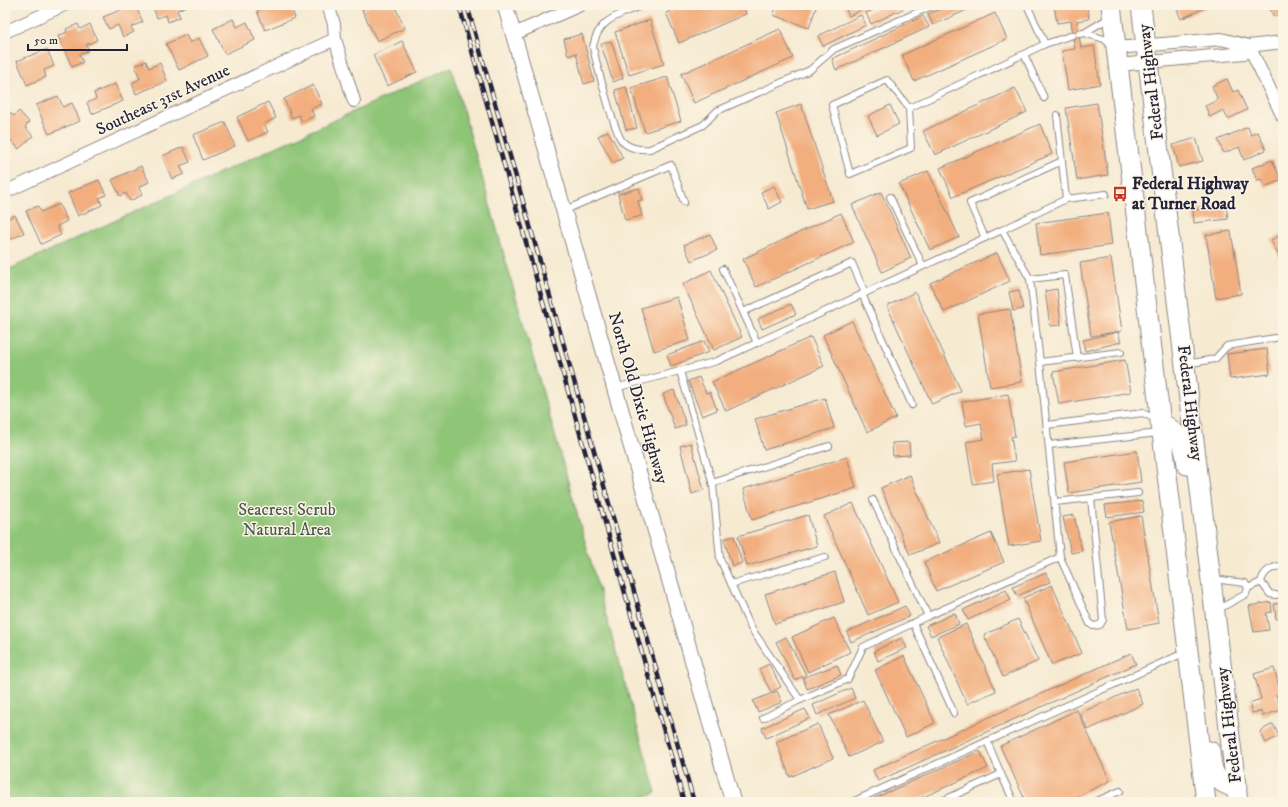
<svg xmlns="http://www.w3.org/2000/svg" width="1288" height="807" font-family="'IM FELL DW Pica',serif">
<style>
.green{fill:#8ec577;stroke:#587459}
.building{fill:#f2ae7e}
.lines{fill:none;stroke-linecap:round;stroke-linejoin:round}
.service-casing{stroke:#8c8686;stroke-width:8}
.minor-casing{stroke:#8c8686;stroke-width:14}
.tertiary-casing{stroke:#8c8686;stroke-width:17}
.primary-casing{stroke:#8c8686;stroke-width:21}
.service{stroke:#fff;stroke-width:6}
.minor{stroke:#fff;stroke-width:12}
.tertiary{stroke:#fff;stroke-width:15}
.primary{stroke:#fff;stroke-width:19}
.rail-casing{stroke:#22223b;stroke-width:4.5}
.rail{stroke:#fcf5e5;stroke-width:3;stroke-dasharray:9;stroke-linecap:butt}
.labels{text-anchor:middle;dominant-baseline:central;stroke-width:3;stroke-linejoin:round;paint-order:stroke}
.street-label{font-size:17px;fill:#22223b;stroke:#fcf5e5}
.poi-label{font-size:17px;font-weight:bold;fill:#22223b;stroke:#fcf5e5;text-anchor:start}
.park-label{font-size:17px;fill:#485b50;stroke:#fcf5e5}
</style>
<rect width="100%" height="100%" fill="#fcf5e5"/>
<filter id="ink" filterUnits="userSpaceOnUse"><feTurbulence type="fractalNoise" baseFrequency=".025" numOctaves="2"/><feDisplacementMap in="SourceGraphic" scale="8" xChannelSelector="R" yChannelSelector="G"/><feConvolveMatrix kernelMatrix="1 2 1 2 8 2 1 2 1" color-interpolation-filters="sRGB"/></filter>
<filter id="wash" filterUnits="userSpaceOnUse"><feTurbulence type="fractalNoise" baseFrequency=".012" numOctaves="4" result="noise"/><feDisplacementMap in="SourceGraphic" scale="16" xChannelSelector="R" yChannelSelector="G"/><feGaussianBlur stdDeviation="0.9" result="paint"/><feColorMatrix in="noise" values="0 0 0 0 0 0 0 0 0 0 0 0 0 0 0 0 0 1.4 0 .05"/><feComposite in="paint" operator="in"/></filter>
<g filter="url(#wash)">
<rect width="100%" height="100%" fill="#f6ead1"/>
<polygon class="green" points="451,67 656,793 635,802 5,802 5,271"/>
<g id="blocks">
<g class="building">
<polygon points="133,5 135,5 143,22 131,27 134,32 123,37 118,25 109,29 103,17"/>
<polygon points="152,5 187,5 187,6 177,10 180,17 168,22 166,15 157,18"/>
<polygon points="265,5 290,5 295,18 265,30 257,11 266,7"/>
<polygon points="372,5 394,5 405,28 377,41 362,10"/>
<polygon points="684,5 743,5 746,14 679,43 666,13"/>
<polygon points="777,5 817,5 809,28 773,15"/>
<polygon points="844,5 872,5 849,16"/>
<polygon points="885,5 911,5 871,24 866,13"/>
<polygon points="949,5 978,5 933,25 928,14"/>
<polygon points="1054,5 1087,5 1089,19 1077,21 1081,48 1094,46 1100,84 1068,90 1062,51 1075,49 1071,21 1057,23"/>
<polygon points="1175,5 1208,5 1209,6 1181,19"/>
<polygon points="1268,5 1283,5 1283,13 1274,17"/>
<polygon points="995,13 1007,39 914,81 902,55"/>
<polygon points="861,15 866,25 823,46 818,36"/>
<polygon points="923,16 929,27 836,70 832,59"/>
<polygon points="233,19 237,27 247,22 255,40 225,54 213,29"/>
<polygon points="650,20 664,64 629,75 615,32"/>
<polygon points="78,24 80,29 90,24 97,40 86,45 89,50 79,55 83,62 72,67 58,36 67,32 66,29"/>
<polygon points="780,29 793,58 694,103 681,74"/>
<polygon points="582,34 594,81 584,84 576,53 568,56 564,39"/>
<polygon points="186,35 190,43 199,38 208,56 179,70 166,44"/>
<polygon points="402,41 417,72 387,86 373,55"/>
<polygon points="611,41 623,78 613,82 601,44"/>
<polygon points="47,49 54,66 44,70 46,77 27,85 17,61"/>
<polygon points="146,61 149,68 160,63 167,81 136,94 132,83 140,79 135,66"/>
<polygon points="5,70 11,72 7,84 10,85 5,100"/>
<polygon points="667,77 681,121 645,132 631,88"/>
<polygon points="1227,79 1233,92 1238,90 1247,110 1228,119 1223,110 1210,117 1205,106 1218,100 1212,86"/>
<polygon points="115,84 123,101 92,114 87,103 96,99 94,93"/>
<polygon points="313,85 322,104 311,109 314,116 302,122 299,115 292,118 284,99"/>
<polygon points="626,87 637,128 626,130 615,90"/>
<polygon points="1015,88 1027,112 935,155 923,131"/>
<polygon points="58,96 63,107 72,103 80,121 49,134 36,105"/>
<polygon points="268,102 276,118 264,124 268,132 248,141 237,117"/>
<polygon points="1097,103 1108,175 1077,180 1066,108"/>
<polygon points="801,104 833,201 807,209 776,113"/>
<polygon points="890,105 899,124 877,135 868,116"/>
<polygon points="7,110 14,116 19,111 29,122 25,127 33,136 19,149 5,134 5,112"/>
<polygon points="225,122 235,146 203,160 193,135"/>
<polygon points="1040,124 1052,154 953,197 940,168"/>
<polygon points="1248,127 1251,135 1258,132 1266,150 1244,160 1239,147 1224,153 1218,140"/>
<polygon points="608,131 623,158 613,163 598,136"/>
<polygon points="1196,138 1203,161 1179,167 1173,145"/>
<polygon points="183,147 190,162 180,166 184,174 172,179 162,156"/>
<polygon points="1272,160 1281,180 1265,187 1261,179 1257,180 1252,168"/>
<polygon points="141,166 149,182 139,187 142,195 130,201 126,193 120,196 112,180"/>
<polygon points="928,171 959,237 930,250 899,184"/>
<polygon points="99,180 106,195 99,198 102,205 78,216 68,193"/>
<polygon points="774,186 782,202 769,209 761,192"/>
<polygon points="639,188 642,200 638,201 642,216 625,220 618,194"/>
<polygon points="881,192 911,258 882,272 852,205"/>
<polygon points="59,204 67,221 57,226 61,235 41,244 26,211 38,206 41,212"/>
<polygon points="1226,206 1228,219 1194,223 1193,210"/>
<polygon points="841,213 854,242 756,287 743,259"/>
<polygon points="1108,213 1112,245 1040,255 1036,223"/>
<polygon points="15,215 24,233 5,242 5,220"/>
<polygon points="1231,231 1241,294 1216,298 1206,235"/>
<polygon points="710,234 717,250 691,261 684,245"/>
<polygon points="1283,234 1283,264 1271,240"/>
<polygon points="997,253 1010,281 944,312 930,283"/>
<polygon points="1111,258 1122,331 1091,336 1080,263"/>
<polygon points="711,270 742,337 714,350 683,284"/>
<polygon points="1057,289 1061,325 1050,326 1045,291"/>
<polygon points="1019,290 1023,309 1013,311 1009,292"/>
<polygon points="915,292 961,391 932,404 887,306"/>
<polygon points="677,297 690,340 654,351 641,308"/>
<polygon points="791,304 796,314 762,329 758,319"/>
<polygon points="1010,309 1022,382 990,387 978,314"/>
<polygon points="852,321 896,418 867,432 823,335"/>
<polygon points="1118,332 1121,342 1085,351 1083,340"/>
<polygon points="811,337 824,366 726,411 712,382"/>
<polygon points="704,341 709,352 671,366 667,355"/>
<polygon points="1267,349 1270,374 1230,379 1227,354"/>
<polygon points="1125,360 1131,392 1059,404 1053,372"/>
<polygon points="699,377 706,393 710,392 717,410 702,416 688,381"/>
<polygon points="674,390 686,425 675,429 663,394"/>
<polygon points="1008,394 1015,436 1011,437 1015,461 992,464 994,481 973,484 966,442 984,439 981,423 966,426 962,402"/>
<polygon points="825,398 834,428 764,450 755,419"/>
<polygon points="909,442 910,455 893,456 892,443"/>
<polygon points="691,443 704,490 692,494 680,446"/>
<polygon points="1137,451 1141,482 1069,493 1064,462"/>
<polygon points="847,457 856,488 752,520 743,489"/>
<polygon points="1029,469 1041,541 1009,546 997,474"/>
<polygon points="910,475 939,543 910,555 881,488"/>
<polygon points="1142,501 1144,512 1107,517 1105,505"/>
<polygon points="853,503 898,602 868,615 824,516"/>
<polygon points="808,515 817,546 747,566 738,536"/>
<polygon points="1074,515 1082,551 1071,553 1063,517"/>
<polygon points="1141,516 1159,623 1128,629 1109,522"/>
<polygon points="991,533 1004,562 936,591 924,562"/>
<polygon points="734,536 742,563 732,566 724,539"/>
<polygon points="835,572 844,602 775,624 765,594"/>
<polygon points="1046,573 1050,582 1017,596 1013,587"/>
<polygon points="1052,585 1082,653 1052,665 1023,598"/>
<polygon points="1006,590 1011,600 968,620 963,610"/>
<polygon points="1271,602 1272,612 1266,613 1269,630 1254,632 1249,606"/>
<polygon points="1283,603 1283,618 1276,619 1274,604"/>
<polygon points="905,606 910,616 851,642 847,632"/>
<polygon points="955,613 959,624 931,636 926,626"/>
<polygon points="834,618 850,652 808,672 792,637"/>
<polygon points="1018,619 1038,661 1003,677 984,635"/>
<polygon points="966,624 996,691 967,704 937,637"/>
<polygon points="786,637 806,675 795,680 776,642"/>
<polygon points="902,638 907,648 878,661 874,651"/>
<polygon points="1131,653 1136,664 878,781 873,770"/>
<polygon points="904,656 935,723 906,737 875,670"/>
<polygon points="769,664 781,687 771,692 759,669"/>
<polygon points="837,665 841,675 807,689 803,678"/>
<polygon points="1274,668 1281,694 1276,695 1281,710 1262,716 1261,711 1252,713 1249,703 1261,699 1254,674"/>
<polygon points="851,688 855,698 817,715 813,705"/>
<polygon points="1136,688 1143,704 1088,730 1080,713"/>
<polygon points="777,691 782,702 758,712 753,701"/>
<polygon points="863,700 883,742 849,757 829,715"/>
<polygon points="805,709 810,718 766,738 762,728"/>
<polygon points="1077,710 1110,781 1065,802 1026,802 1000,746"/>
<polygon points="818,724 833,758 790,777 776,742"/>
<polygon points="1273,724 1279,736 1266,743 1260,731"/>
<polygon points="980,751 988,768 912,802 866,802"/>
</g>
</g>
</g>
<g filter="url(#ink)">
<use href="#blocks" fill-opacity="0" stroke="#8c8686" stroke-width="1"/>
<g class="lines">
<g class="service-casing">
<g id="service">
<path d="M643 5C620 15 598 18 593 47 596 62 614 131 622 141 629 149 639 150 650 149L703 125 717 111 810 70 834 49 934 5"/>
<polyline points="1027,5 1045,44"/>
<polyline points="1084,33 1104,39 1111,45"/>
<polyline points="1079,34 1084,33 1109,18"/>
<polyline points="1044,98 1024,54 1045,44 1073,35"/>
<polyline points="909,108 911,148 850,174 832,105 887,80 909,108 1024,54"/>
<polyline points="1057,115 1066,199"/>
<polyline points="890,197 923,266"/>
<polyline points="565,210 671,165 684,202"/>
<polyline points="985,238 970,203 1062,161"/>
<polyline points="723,269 743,312 852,263 865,293"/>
<polyline points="1030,279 1002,230 1066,199 1106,194"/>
<polyline points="862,294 912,405"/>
<polyline points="743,312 757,343"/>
<polyline points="1040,362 1030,279 1065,275 1077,358"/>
<polyline points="1186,364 1215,359 1227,346 1275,338"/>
<polyline points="680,371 717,361 1002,230"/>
<polyline points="615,388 680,371 713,485 720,559 751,628 800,700 763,718"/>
<polyline points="1047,425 1143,413 1157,420"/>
<polyline points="1049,445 1159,433"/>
<polyline points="712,483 829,446"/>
<polyline points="1055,502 1138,493"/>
<polyline points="1060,557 1090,624 1093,626 1100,625 1103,620 1091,498"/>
<path d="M1213 579 1245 583 1248 588 1261 582C1264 570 1271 568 1283 565"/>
<polyline points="1261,582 1270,594 1276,595"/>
<polyline points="731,584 825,557"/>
<polyline points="1217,610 1246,594 1248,588"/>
<polyline points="928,616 1060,557 1040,362 1121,352"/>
<polyline points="913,623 954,713"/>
<polyline points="800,700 848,679 863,647 928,616 873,500"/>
<polyline points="1001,774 1014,802"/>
<polyline points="852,802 1186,652"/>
<polyline points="940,802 1001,774 987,741"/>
<polyline points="1095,802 1120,791"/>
</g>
</g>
<g class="minor-casing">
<g id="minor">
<polyline points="328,5 334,24 335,39 354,101"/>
<polyline points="5,32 64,5"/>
<polyline points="514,34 580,5"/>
<polyline points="1249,46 1283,117"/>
<polyline points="1116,48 1221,39 1249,46 1283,42"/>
<polyline points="1118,65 1244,53 1249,46"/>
<polyline points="5,192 335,39"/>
</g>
</g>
<g class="tertiary-casing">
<polyline id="tertiary" points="505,5 733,802"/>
</g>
<g class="primary-casing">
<g id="primary">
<polyline points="1111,5 1206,802"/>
<polyline points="1141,5 1238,802"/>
<path d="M1160 422C1181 434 1184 442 1187 465"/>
<path d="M1210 751C1212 772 1214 783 1237 788"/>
</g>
</g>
<use href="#service" class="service"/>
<use href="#minor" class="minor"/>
<use href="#tertiary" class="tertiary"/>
<use href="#primary" class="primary"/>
<g class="rail-casing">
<g id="rail">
<polyline points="459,5 684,802"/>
<polyline points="467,5 694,802"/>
</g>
</g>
<use href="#rail" class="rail"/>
</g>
</g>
<defs>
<g id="bus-bare" transform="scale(1.2)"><path d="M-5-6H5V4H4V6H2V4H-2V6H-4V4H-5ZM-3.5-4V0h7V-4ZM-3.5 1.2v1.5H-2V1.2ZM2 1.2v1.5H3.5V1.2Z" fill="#c8321e" stroke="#fcf5e5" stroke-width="2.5" paint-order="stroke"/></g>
</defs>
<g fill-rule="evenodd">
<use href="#bus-bare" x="1120" y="194"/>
</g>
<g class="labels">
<g class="street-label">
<text transform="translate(1151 82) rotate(-97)">Federal Highway</text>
<text transform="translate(163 100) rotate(-25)">Southeast 31st Avenue</text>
<text transform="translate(638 398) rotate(74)">North Old Dixie Highway</text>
<text transform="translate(1190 403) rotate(83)">Federal Highway</text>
<text transform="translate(1229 725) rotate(-97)">Federal Highway</text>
</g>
<g class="poi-label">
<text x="1132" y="184">Federal Highway<tspan x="1132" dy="20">at Turner Road</tspan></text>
</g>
<g class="park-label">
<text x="287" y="510">Seacrest Scrub<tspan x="287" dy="20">Natural Area</tspan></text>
</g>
</g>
<rect width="1288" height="807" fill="none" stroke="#fcf5e5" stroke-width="20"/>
<path d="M28 44v6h99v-6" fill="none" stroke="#22223b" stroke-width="2"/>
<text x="34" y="44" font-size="12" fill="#22223b" stroke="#fcf5e5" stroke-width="3" paint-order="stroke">50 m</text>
</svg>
